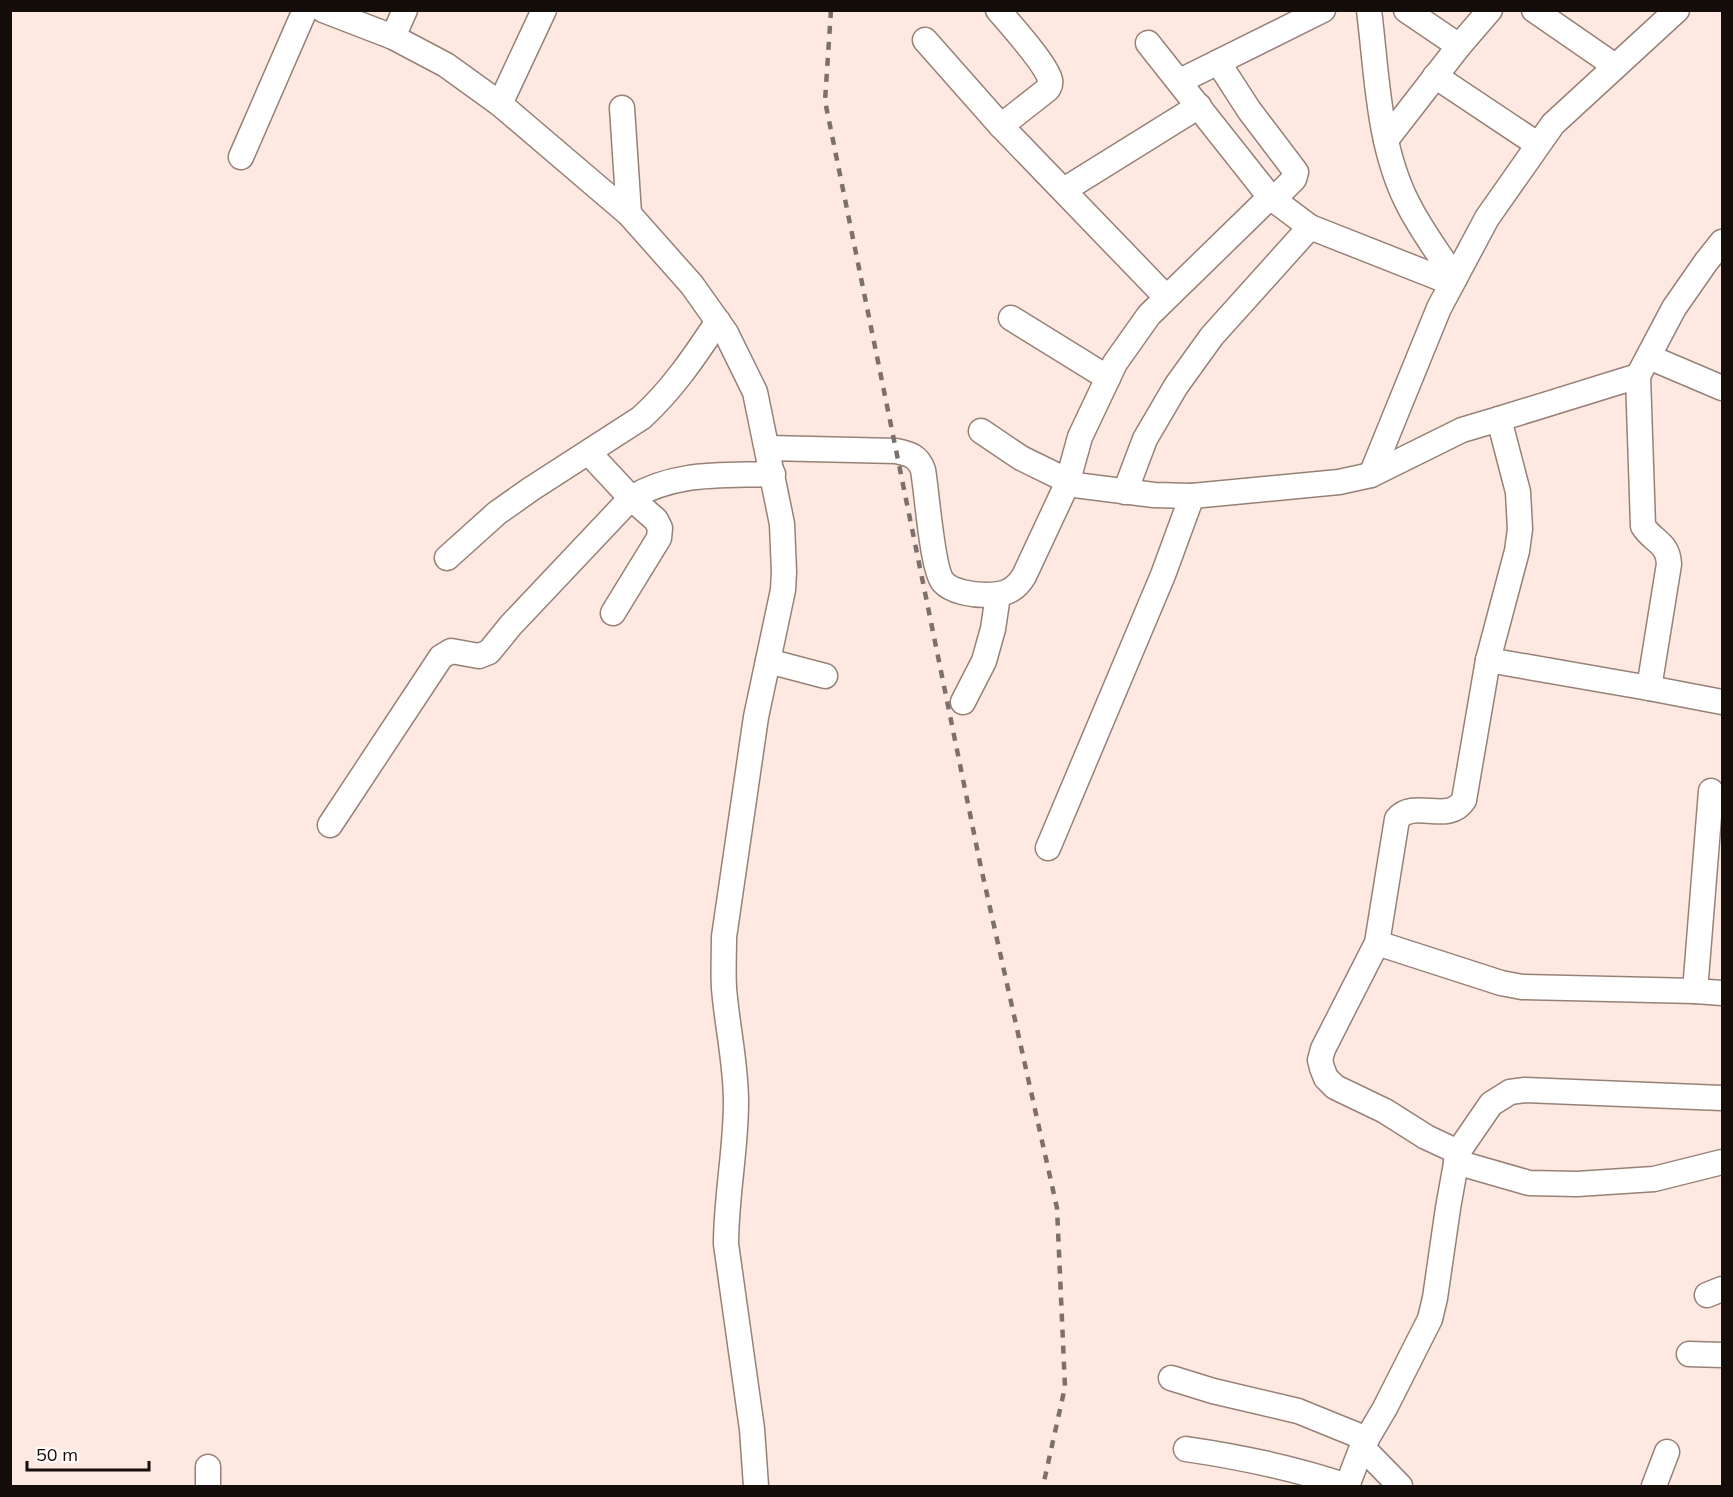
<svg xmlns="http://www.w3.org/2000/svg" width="1733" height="1497" font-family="Mulish,sans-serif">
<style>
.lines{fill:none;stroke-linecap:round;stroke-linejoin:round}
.minor-casing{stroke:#978177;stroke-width:27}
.minor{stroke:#fff;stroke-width:24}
.rail{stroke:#7d706b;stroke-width:4.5;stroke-dasharray:8 8;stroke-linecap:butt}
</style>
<rect width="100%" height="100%" fill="#fde9e1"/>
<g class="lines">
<g class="minor-casing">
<g id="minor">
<path d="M323 10 393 37 446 65 500 104 629 214 692 285 726 333 755 392 782 524 784 572 783 590 756 717 724 937C724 954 723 971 724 988 727 1026 736 1063 736 1102 736 1150 726 1197 726 1244L752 1429 756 1486"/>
<path d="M998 10C1010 24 1047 65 1050 80 1051 85 1050 85 1048 89L1001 126"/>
<path d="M1369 10C1377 74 1378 146 1408 204 1421 230 1439 254 1455 278"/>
<polyline points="1406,10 1459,46 1490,10"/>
<polyline points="1534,10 1615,66"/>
<polyline points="393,37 405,10"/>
<polyline points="925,40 1001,126 1166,297"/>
<polyline points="1148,43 1270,197 1310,227"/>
<polyline points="1218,62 1249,110 1296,172 1294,179 1274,199"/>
<polyline points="1435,76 1537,144"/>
<polyline points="1180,81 1323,10"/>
<polyline points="500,104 544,10"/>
<polyline points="622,108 629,214"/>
<polyline points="1386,140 1459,46"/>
<polyline points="241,157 305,10"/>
<polyline points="1064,190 1199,106"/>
<path d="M1722 242 1706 262 1674 308 1638 376 1643 526C1653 542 1668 542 1669 564L1649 688 1722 702"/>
<polyline points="1011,318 1108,378"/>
<polyline points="1649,357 1722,388"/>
<polyline points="1638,376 1499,419 1518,492 1520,529 1517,551 1488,660 1649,688"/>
<polyline points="981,431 1021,458 1068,481"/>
<path d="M768 448 896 451C910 454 918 456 923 470 927 492 932 569 943 582 952 592 973 595 986 595 1004 595 1015 591 1024 576L1067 484 1080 437 1115 363 1149 315 1270 197"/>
<polyline points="589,453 631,498 656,520 660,528 659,538 613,613"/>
<polyline points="1371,475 1439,308 1487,218 1553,124 1677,10"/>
<polyline points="1067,484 1154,495 1192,496 1339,482 1371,475 1462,430 1499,419"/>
<polyline points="1125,492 1145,439 1176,386 1212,336 1310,227 1452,283"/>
<path d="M447 558 497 513 531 489 641 418C672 390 695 356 718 321"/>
<polyline points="768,661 825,676"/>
<polyline points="963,702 984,661 993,629 998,595"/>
<path d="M330 825 441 657 451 651 479 656 489 652 511 625 631 498C676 471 722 476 773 474"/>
<polyline points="1048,848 1163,575 1192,496"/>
<path d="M1377 943 1397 819C1414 798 1448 825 1464 800L1488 660"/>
<polyline points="1695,991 1711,791"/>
<polyline points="1458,1152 1426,1137 1385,1111 1335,1087 1326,1078 1322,1068 1320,1060 1323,1049 1377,943 1501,983 1522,987 1695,991 1722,993"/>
<polyline points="1456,1162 1529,1183 1577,1184 1654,1179 1722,1162"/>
<polyline points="1707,1295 1722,1289"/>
<polyline points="1689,1354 1722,1355"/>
<polyline points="1171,1378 1213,1391 1298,1411 1367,1439"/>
<polyline points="1362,1447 1400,1486"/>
<path d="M1186 1449C1241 1457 1294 1468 1347 1486"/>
<polyline points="208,1467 208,1486"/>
<polyline points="1347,1486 1362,1447 1385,1408 1430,1319 1435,1298 1448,1208 1458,1152 1491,1104 1510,1092 1525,1090 1722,1098"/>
<polyline points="1654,1486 1667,1452"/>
</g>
</g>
<use href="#minor" class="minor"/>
<polyline class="rail" points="831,10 825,101 980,863 1057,1208 1065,1387 1043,1486"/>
</g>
<rect width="1733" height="1497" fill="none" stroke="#150d0a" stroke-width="24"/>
<path d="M27 1461v9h122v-9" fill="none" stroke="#150d0a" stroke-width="3"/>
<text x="36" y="1461" font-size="18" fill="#150d0a" stroke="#fffaf8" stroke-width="4.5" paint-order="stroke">50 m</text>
</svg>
